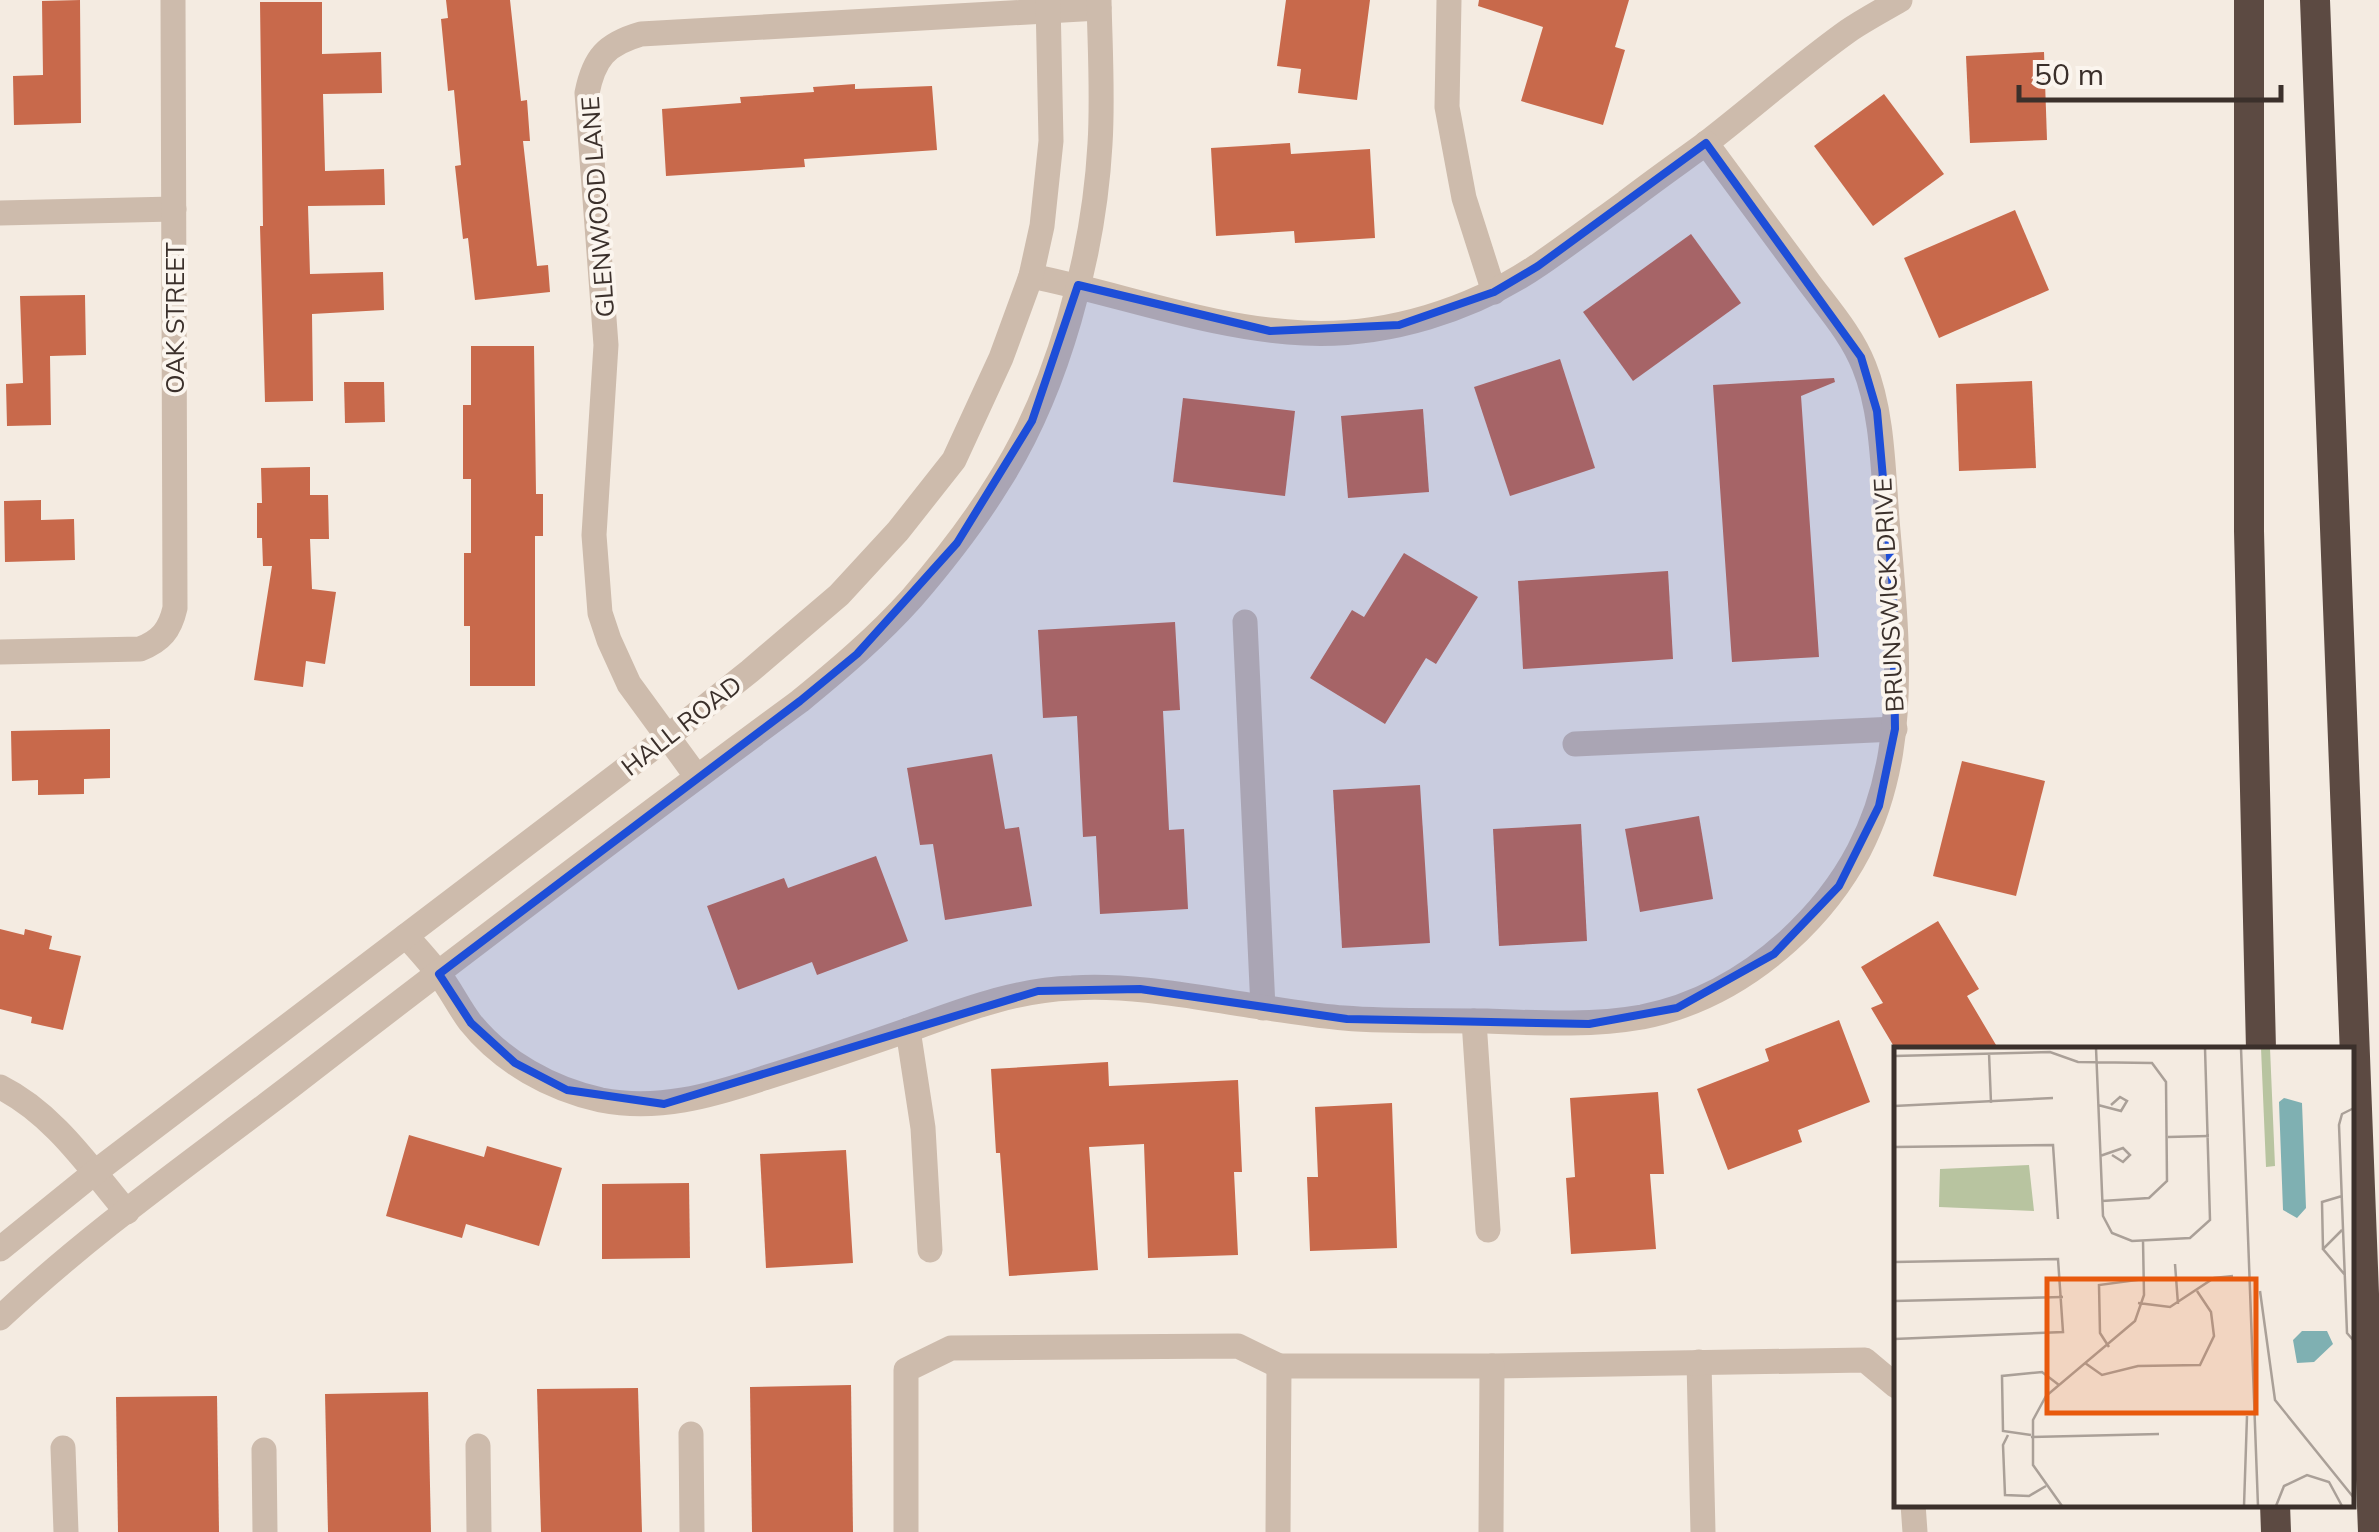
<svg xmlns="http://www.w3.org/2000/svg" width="2379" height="1532" font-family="Mulish,sans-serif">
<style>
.building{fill:#c8694b}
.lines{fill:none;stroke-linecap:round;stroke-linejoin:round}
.minor{stroke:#cdbbac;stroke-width:25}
.highway{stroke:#5c4a42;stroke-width:30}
.marked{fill:#1d4ed8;fill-opacity:0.2;stroke:#1d4ed8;stroke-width:8;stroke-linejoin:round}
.labels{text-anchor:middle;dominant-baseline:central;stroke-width:8;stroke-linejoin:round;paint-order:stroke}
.street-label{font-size:25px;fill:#3b302b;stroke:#fbf5ee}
.inset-road{fill:none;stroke:#aaa098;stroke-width:2.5}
.view{fill:#e8590c;fill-opacity:0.15;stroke:#e8590c;stroke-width:5}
.inset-edge{fill:none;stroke:#3b302b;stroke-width:5}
</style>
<rect width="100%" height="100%" fill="#f4ebe1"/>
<g class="building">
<polygon points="80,0 81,123 14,125 13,76 43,75 42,1"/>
<polygon points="446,0 510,0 521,101 527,100 530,141 523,141 537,266 548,265 550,292 475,300 468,238 463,239 455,166 461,165 454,90 448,91 441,19 448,18"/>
<polygon points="1286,0 1370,0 1357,100 1298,93 1301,69 1277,66"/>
<polygon points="1479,0 1629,0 1615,47 1625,50 1603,125 1521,101 1543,27 1478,6"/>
<polygon points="260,2 322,2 322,54 381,52 382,93 323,94 325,171 384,169 385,205 308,206 310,274 383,272 384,310 312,314 313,401 265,402 260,226 263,226"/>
<polygon points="2044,52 2047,140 1970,143 1966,56"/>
<polygon points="855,84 855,89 932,86 937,150 804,159 805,167 666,176 662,109 741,103 740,97 814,92 813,87"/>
<polygon points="1884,94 1944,174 1873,226 1814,146"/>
<polygon points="1290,143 1291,154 1370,149 1375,238 1295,243 1294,231 1216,236 1211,148"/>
<polygon points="2015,210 2049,290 1939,338 1904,258"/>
<polygon points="1691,234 1741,303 1633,381 1583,312"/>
<polygon points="85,295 86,355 50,356 51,425 7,426 6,384 23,383 20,296"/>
<polygon points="471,346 534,346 536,494 543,494 543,536 535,536 535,686 470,686 470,626 464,626 464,553 471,553 471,479 463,479 463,405 471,405"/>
<polygon points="1560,359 1595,468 1510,496 1474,387"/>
<polygon points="1834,378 1835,382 1801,396 1819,657 1732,662 1713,385"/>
<polygon points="2032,381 2036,468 1959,471 1956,384"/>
<polygon points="344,382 384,382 385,422 345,423"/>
<polygon points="1183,398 1295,411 1285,496 1173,482"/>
<polygon points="1423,409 1429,492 1348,498 1341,416"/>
<polygon points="310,467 310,495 328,495 329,539 310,539 312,589 336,592 325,664 306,661 303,687 254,680 272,566 263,566 262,538 257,538 257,503 262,503 261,468"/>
<polygon points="41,500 41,520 74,519 75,560 5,562 4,501"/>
<polygon points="1404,553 1478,597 1436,664 1426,658 1385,724 1310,678 1352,610 1364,617"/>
<polygon points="1668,571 1673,659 1523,669 1518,581"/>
<polygon points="1175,622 1180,710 1163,711 1169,830 1184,829 1188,909 1100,914 1096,836 1083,837 1077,716 1043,718 1038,630"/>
<polygon points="110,729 110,778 84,779 84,794 38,795 38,780 12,781 11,731"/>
<polygon points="992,754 1005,829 1019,827 1032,906 945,920 933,844 920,845 907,768"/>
<polygon points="1962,761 2045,781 2016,896 1933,876"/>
<polygon points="1420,785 1430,943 1342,948 1333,790"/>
<polygon points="1699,816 1713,899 1640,912 1625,829"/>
<polygon points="1581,824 1587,941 1499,946 1493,829"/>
<polygon points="876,856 908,941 817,975 812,962 738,990 707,906 784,878 788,888"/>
<polygon points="1938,921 1979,989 1967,996 1999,1050 1896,1050 1871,1008 1883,1003 1861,967"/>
<polygon points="0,929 24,935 25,929 52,936 49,949 81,956 63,1030 31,1023 32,1017 0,1009"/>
<polygon points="1839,1020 1870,1102 1798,1130 1802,1142 1728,1170 1697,1089 1769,1061 1765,1049"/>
<polygon points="1108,1062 1109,1086 1238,1080 1242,1172 1234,1172 1238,1255 1148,1258 1144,1144 1089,1147 1098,1270 1009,1276 1000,1153 996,1153 991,1069"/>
<polygon points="1658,1092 1664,1174 1650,1174 1656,1249 1571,1254 1566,1178 1575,1177 1570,1098"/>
<polygon points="1392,1103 1397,1248 1310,1251 1307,1177 1318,1177 1315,1107"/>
<polygon points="409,1135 484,1157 487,1146 562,1168 539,1246 466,1224 462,1238 386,1216"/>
<polygon points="846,1150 853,1263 766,1268 760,1154"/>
<polygon points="689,1183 690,1258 602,1259 602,1184"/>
<polygon points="851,1385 853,1532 752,1532 750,1387"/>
<polygon points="638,1388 642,1532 541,1532 537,1389"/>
<polygon points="428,1392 431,1532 328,1532 325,1394"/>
<polygon points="217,1396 219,1532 118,1532 116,1397"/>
</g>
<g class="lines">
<g class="minor">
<polyline points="1449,0 1447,107 1464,198 1494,292"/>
<polyline points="0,213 174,209"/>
<path d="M1031 276C1121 294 1212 329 1304 333 1386 337 1473 310 1540 264 1569 244 1597 223 1626 202 1652 182 1679 163 1705 144 1753 107 1799 66 1848 31 1864 20 1883 10 1900 0"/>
<polyline points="1245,622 1263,1008"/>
<path d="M0 652 140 649C161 641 170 630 175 608L173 0"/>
<polyline points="1575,744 1895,729"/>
<path d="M697 777 629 684 609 640 600 613 594 535 606 345 587 93C594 58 606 44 641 34L1099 8"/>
<path d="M406 936C417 948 428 960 437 972 450 988 458 1006 470 1022 502 1062 551 1089 601 1100 658 1111 710 1096 764 1078 813 1063 862 1046 911 1029 964 1010 1015 990 1072 988 1135 984 1199 998 1261 1007 1289 1011 1317 1016 1344 1018 1391 1022 1440 1020 1487 1021 1539 1023 1591 1026 1642 1017 1697 1006 1747 978 1788 941 1915 825 1902 687 1888 531 1883 479 1884 415 1864 366 1851 333 1826 306 1805 277 1772 233 1739 188 1706 143"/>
<polyline points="1474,1021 1488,1230"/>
<polyline points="908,1030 923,1128 930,1250"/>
<path d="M0 1087C54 1114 89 1167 127 1212"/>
<polyline points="0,1249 94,1173 666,738 750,671 839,595 898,531 954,460 1001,358 1031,276 1042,226 1051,141 1048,0"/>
<path d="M0 1318C90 1233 193 1161 291 1086 459 956 629 827 800 701 839 669 878 636 912 598 943 562 973 524 998 483 1058 390 1094 254 1100 144 1103 97 1100 48 1099 0"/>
<polyline points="1699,1362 1703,1532"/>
<polyline points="691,1434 692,1532"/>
<polyline points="478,1446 479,1532"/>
<polyline points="63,1448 66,1532"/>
<polyline points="264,1450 265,1532"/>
<polyline points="1913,1504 1915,1532"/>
<polyline points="906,1532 906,1370 951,1348 1238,1346 1279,1366"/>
<polyline points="1278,1532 1279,1366 1492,1366 1865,1360 1896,1386"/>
<polyline points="1491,1532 1492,1366"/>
</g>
<g class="highway">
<polyline points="2249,0 2249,531 2261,1050"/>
<polyline points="2315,0 2373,1532"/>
<polyline points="2275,1504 2276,1532"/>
</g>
</g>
<path class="marked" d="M1706 143 1861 357 1877 411 1893 590 1895 729 1879 806 1839 886 1774 954 1677 1008 1589 1024 1347 1019 1140 989 1038 991 664 1104 567 1090 515 1063 471 1023 439 974 800 701 857 654 957 543 1032 421 1078 285 1270 331 1399 325 1494 292 1538 266Z"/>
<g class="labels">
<g class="street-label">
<text transform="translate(597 207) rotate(-94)">GLENWOOD LANE</text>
<text transform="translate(174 318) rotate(-90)">OAK STREET</text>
<text transform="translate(1888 595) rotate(-93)">BRUNSWICK DRIVE</text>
<text transform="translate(681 725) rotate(-38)">HALL ROAD</text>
</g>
</g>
<g transform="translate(1894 1047)">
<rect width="460" height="460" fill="#f4ebe1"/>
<path d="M367 1H376L381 119 372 120ZM135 118 140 164 45 160 46 122Z" fill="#b8c4a0"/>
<path d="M390 51 408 56 412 161 403 171 389 163 385 55ZM408 284H433L439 297 420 315 403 316 399 293Z" fill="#7fb0b2"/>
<path class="inset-road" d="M202 1 209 169 218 186 238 194 296 191 316 173 311 1M347 1 364 459M95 6 97 56M0 9 156 5 184 15 258 16 272 35 273 134 255 151 208 154M204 58 227 64 233 54 226 50 217 58M0 59 159 51M460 61 448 67 445 78 453 286 460 294M274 90 315 89M0 100 159 98 164 172M206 109 229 101 236 108 229 115 218 108M448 183 429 202 451 228M429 202 428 155 448 149M0 215 164 212 169 285 0 292M281 217 284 257M366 244 381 353 460 451M0 254 169 250M244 256 276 260 320 231 339 229M215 300 206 286 205 238 250 232M191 316 208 328 244 319 306 318 320 289 317 265 303 244M114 388 109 398 111 448 135 449 152 439M137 388 109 384 108 329 148 325 165 338M137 390 265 387M168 459 139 418V373L152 349 241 274 250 248 249 193M350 459 353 369M382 459 390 439 413 428 435 435 448 459"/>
<path class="view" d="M153 232H362V366H153Z"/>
<rect width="460" height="460" class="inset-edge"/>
</g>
<path d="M2019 85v15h262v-15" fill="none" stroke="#3b302b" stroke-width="5"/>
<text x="2034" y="85" font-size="30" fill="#3b302b" stroke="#fbf5ee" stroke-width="8" paint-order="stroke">50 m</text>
</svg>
